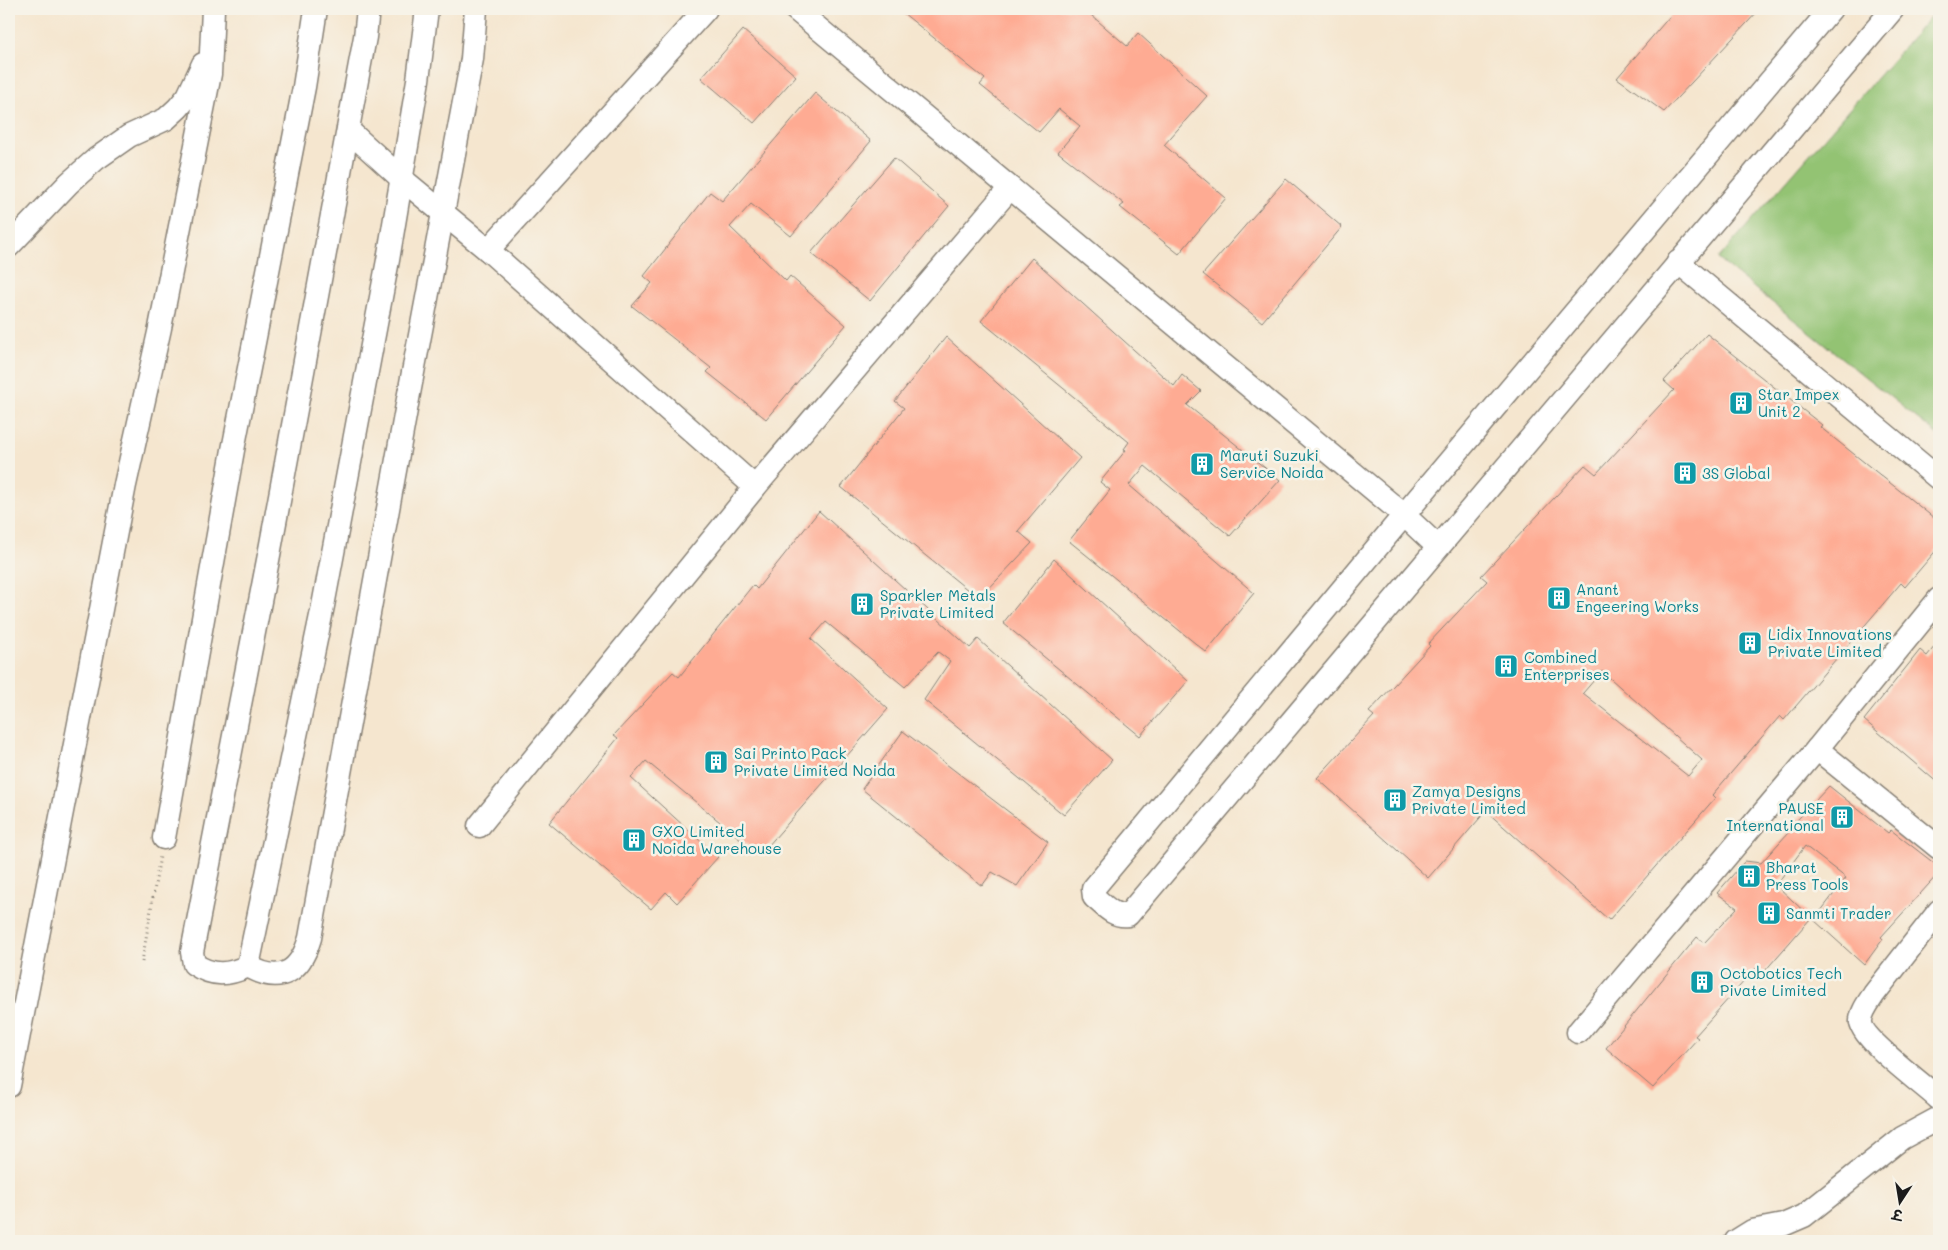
<svg xmlns="http://www.w3.org/2000/svg" width="1948" height="1250" font-family="Mali,'Playpen Sans Deva',sans-serif">
<style>
.green{fill:#93c373;stroke:#587048}
.building{fill:#feab93;fill-rule:evenodd}
.lines{fill:none;stroke-linecap:round;stroke-linejoin:round}
.minor-casing{stroke:#888176;stroke-width:25}
.path{stroke:#888176;stroke-width:3;stroke-dasharray:1 4;stroke-linecap:butt}
.minor{stroke:#fff;stroke-width:22}
.labels{text-anchor:middle;dominant-baseline:central;stroke-width:5;stroke-linejoin:round;paint-order:stroke}
.culture-label{font-size:15px;fill:#0d838f;stroke:#f7f3e8;text-anchor:start}
</style>
<rect width="100%" height="100%" fill="#f7f3e8"/>
<filter id="ink" filterUnits="userSpaceOnUse"><feTurbulence type="fractalNoise" baseFrequency=".02" numOctaves="2"/><feDisplacementMap in="SourceGraphic" scale="10" xChannelSelector="R" yChannelSelector="G"/><feConvolveMatrix kernelMatrix="1 2 1 2 8 2 1 2 1" color-interpolation-filters="sRGB"/></filter>
<filter id="wash" filterUnits="userSpaceOnUse"><feTurbulence type="fractalNoise" baseFrequency=".0096" numOctaves="4" result="noise"/><feDisplacementMap in="SourceGraphic" scale="20" xChannelSelector="R" yChannelSelector="G"/><feGaussianBlur stdDeviation="1.12" result="paint"/><feColorMatrix in="noise" values="0 0 0 0 0 0 0 0 0 0 0 0 0 0 0 0 0 1.4 0 .05"/><feComposite in="paint" operator="in"/></filter>
<g filter="url(#wash)">
<rect width="100%" height="100%" fill="#f5e6cf"/>
<polygon class="green" points="1937,9 1939,9 1939,436 1718,259"/>
<g id="blocks">
<g class="building">
<polygon points="898,9 1084,9 1127,46 1138,33 1207,96 1164,145 1226,198 1179,254 1120,207 1124,204 1058,152 1080,126 1059,109 1039,132 980,85 985,79"/>
<polygon points="1676,9 1760,9 1664,112 1617,78"/>
<polygon points="743,30 796,76 754,123 701,78"/>
<polygon points="815,93 871,141 791,236 751,204 730,227 786,281 790,276 846,325 766,419 707,372 711,368 632,306 652,283 644,276 710,192 722,201"/>
<polygon points="894,158 949,206 870,301 811,253"/>
<polygon points="1286,179 1342,227 1262,322 1203,274"/>
<polygon points="1032,258 1174,386 1182,375 1201,391 1187,405 1280,480 1230,536 1145,466 1129,485 1254,593 1206,652 1069,541 1110,490 1100,482 1126,450 1124,449 1129,442 981,321"/>
<path d="M1707 334 1822 425 1820 427 1939 522V547L1905 587 1901 583 1784 720 1780 716 1712 795 1715 798 1609 920 1486 811 1428 878 1317 778 1374 716 1369 712 1430 646 1428 644 1487 581 1481 576 1585 465 1596 474 1674 390 1664 381ZM1602 671 1702 760 1688 776 1583 693Z"/>
<polygon points="946,337 1080,458 1018,531 1032,543 979,599 841,487 904,408 895,401"/>
<polygon points="819,511 970,648 978,639 1112,760 1064,815 924,700 950,661 938,652 905,687 826,622 811,639 888,709 760,855 646,761 631,778 718,857 677,903 666,892 651,909 549,823 618,738 614,735 673,672 679,677 753,585 757,589"/>
<polygon points="1054,559 1188,681 1140,736 1003,623"/>
<polygon points="1939,641 1939,784 1864,720 1920,650 1927,656"/>
<polygon points="903,731 1048,842 1017,886 992,872 982,886 862,789"/>
<polygon points="1829,786 1888,833 1891,830 1939,867 1939,873 1881,937 1883,939 1864,965 1814,920 1846,878 1805,846 1776,885 1811,918 1763,973 1756,968 1695,1036 1698,1038 1653,1088 1606,1048 1697,937 1704,943 1737,908 1717,893 1745,861 1761,863 1788,833 1786,832"/>
</g>
</g>
</g>
<g filter="url(#ink)">
<use href="#blocks" fill-opacity="0" stroke="#888176" stroke-width="1"/>
<g class="lines">
<g class="minor-casing">
<g id="minor">
<polyline points="795,9 1404,515 1438,547"/>
<path d="M1831 9 1404 515 1093 889 1094 897C1105 906 1113 917 1128 915L1893 9"/>
<polyline points="348,130 402,179 488,250 755,487"/>
<polyline points="9,246 69,183 96,159 129,136 166,119 178,108 188,96 203,64"/>
<polyline points="488,250 706,9"/>
<polyline points="1678,262 1939,479"/>
<polyline points="1817,749 1939,848"/>
<polyline points="479,826 755,487 1010,188"/>
<polyline points="164,838 233,450 304,87 316,9"/>
<path d="M1939 911 1874 994C1869 1002 1860 1013 1861 1023 1863 1040 1924 1085 1939 1099"/>
<path d="M248 966C229 975 213 977 194 964L192 952 269 555 365 37 368 9"/>
<path d="M248 966C281 985 300 972 310 938L408 399 472 59 476 9"/>
<polyline points="248,966 323,606 388,260 418,80 427,9"/>
<polyline points="1578,1032 1817,749 1939,599"/>
<polyline points="9,1086 125,485 160,328 210,74 213,9"/>
<polyline points="1736,1241 1752,1231 1783,1225 1804,1216 1902,1138 1939,1118"/>
</g>
</g>
<polyline class="path" points="142,962 160,856"/>
<use href="#minor" class="minor"/>
</g>
</g>
<defs>
<g id="building-square" transform="scale(1.25)"><rect x="-9" y="-9" width="18" height="18" rx="4" fill="#0f9aa8" stroke="#f7f3e8"/><path d="M-4-6H4V6H1V3H-1V6H-4ZM-2.5-4.3h1.7v1.8h-1.7ZM.8-4.3h1.7v1.8H.8ZM-2.5-1h1.7V.8h-1.7ZM.8-1h1.7V.8H.8Z" fill="#fff"/></g>
</defs>
<g fill-rule="evenodd">
<use href="#building-square" x="1741" y="403"/>
<use href="#building-square" x="1202" y="464"/>
<use href="#building-square" x="1685" y="473"/>
<use href="#building-square" x="1559" y="598"/>
<use href="#building-square" x="862" y="604"/>
<use href="#building-square" x="1750" y="643"/>
<use href="#building-square" x="1506" y="666"/>
<use href="#building-square" x="716" y="762"/>
<use href="#building-square" x="1395" y="800"/>
<use href="#building-square" x="1842" y="817"/>
<use href="#building-square" x="634" y="840"/>
<use href="#building-square" x="1749" y="876"/>
<use href="#building-square" x="1769" y="913"/>
<use href="#building-square" x="1702" y="982"/>
</g>
<g class="labels">
<g class="culture-label">
<text x="1758" y="394">Star Impex<tspan x="1758" dy="17">Unit 2</tspan></text>
<text x="1220" y="455">Maruti Suzuki<tspan x="1220" dy="17">Service Noida</tspan></text>
<text x="1702" y="473">3S Global</text>
<text x="1576" y="589">Anant<tspan x="1576" dy="17">Engeering Works</tspan></text>
<text x="880" y="595">Sparkler Metals<tspan x="880" dy="17">Private Limited</tspan></text>
<text x="1768" y="634">Lidix Innovations<tspan x="1768" dy="17">Private Limited</tspan></text>
<text x="1524" y="657">Combined<tspan x="1524" dy="17">Enterprises</tspan></text>
<text x="734" y="753">Sai Printo Pack<tspan x="734" dy="17">Private Limited Noida</tspan></text>
<text x="1412" y="791">Zamya Designs<tspan x="1412" dy="17">Private Limited</tspan></text>
<text x="1824" y="808" text-anchor="end">PAUSE<tspan x="1824" dy="17">International</tspan></text>
<text x="652" y="831">GXO Limited<tspan x="652" dy="17">Noida Warehouse</tspan></text>
<text x="1766" y="867">Bharat<tspan x="1766" dy="17">Press Tools</tspan></text>
<text x="1786" y="913">Sanmti Trader</text>
<text x="1720" y="973">Octobotics Tech<tspan x="1720" dy="17">Pivate Limited</tspan></text>
</g>
</g>
<rect width="1948" height="1250" fill="none" stroke="#f7f3e8" stroke-width="30"/>
<g transform="translate(1900 1202) rotate(192)" stroke="#f7f3e8" stroke-width="4" paint-order="stroke">
<path d="M0-4L9 19L0 12L-9 19Z" fill="#1c1c1c"/>
<text y="-8" font-size="14" font-weight="bold" text-anchor="middle" fill="#1c1c1c">उ</text>
</g>
</svg>
